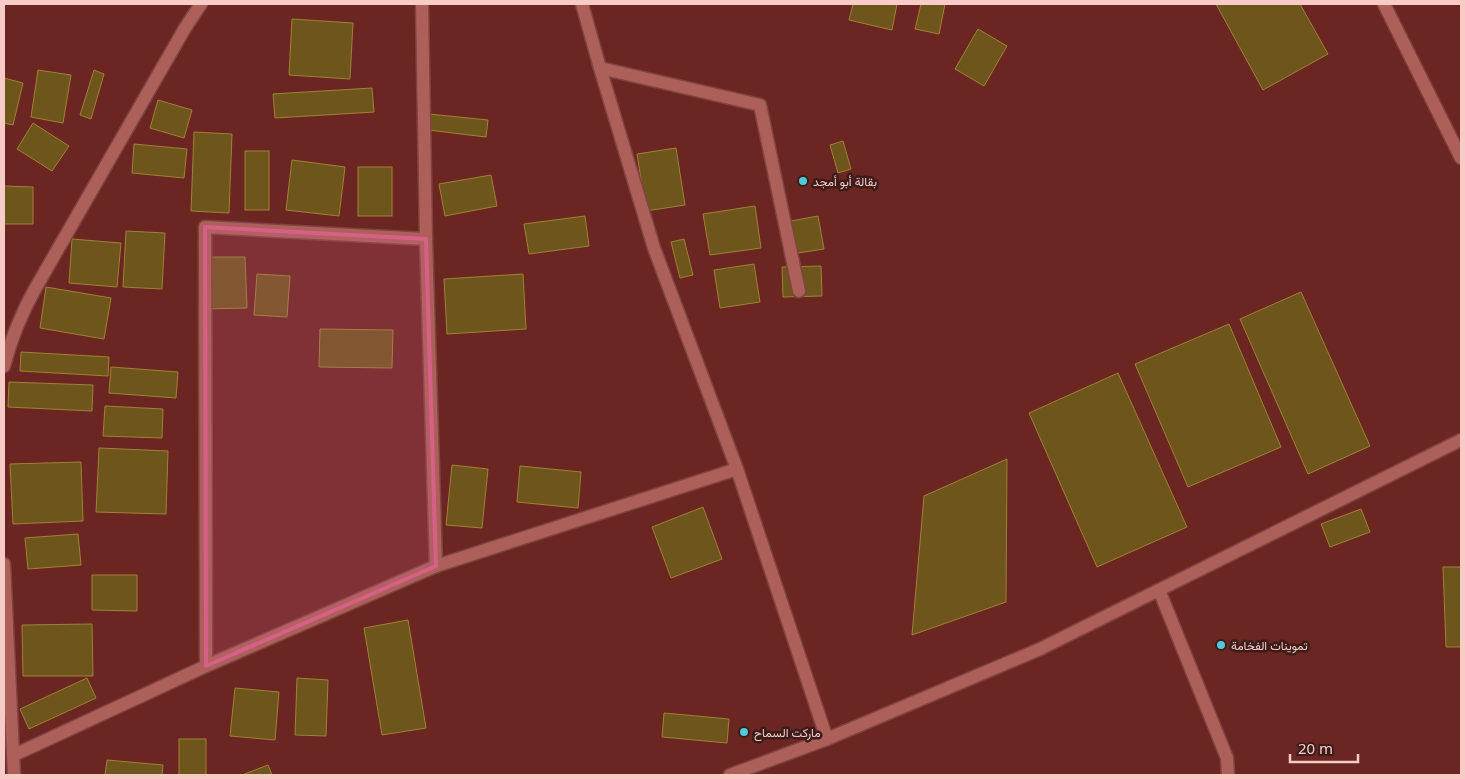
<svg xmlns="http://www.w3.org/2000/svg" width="1465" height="779" font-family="'Noto Sans',Vazirmatn,sans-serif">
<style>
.building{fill:#6d551c;stroke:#a18137}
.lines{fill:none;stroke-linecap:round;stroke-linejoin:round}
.minor-casing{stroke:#804242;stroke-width:15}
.minor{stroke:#ac6059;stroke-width:12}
.marked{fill:#d76086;fill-opacity:0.2;stroke:#d76086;stroke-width:4;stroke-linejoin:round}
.poi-dot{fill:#52cbd9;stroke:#3c1c1a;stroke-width:2}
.labels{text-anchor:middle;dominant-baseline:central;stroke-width:5;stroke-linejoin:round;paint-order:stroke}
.poi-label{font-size:12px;fill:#f7cbc6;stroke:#3c1c1a;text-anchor:start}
</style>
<rect width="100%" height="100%" fill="#6b2622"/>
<g class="building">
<polygon points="853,4 897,4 892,30 849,20"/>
<polygon points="921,4 945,4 939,34 915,29"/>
<polygon points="1216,4 1300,4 1328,54 1263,90"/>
<polygon points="292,19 353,23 350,79 289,75"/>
<polygon points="978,29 1007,46 984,86 955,69"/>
<polygon points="38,70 71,75 63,123 31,117"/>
<polygon points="94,70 104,74 91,119 80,115"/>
<polygon points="4,78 23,83 13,125 4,123"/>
<polygon points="372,88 374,112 275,118 273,94"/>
<polygon points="158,100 192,110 184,138 150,128"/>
<polygon points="429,114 488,120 486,137 428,130"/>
<polygon points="33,123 69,146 52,171 17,149"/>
<polygon points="194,132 232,134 229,213 191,211"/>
<polygon points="843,141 851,169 838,173 830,145"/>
<polygon points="134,144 187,149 184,178 132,173"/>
<polygon points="676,148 685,205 646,211 637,154"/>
<rect x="245" y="151" width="24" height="59"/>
<polygon points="292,160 345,167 339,216 286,210"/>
<rect x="358" y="167" width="34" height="49"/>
<polygon points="491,175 497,206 445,216 439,184"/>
<polygon points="4,186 33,187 33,224 4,224"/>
<polygon points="755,206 761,248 710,255 703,214"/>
<polygon points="585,216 589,246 529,254 524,224"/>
<polygon points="818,216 824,249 785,255 780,223"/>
<polygon points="126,231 165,233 162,289 123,287"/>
<polygon points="72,239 121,243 117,287 69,283"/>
<polygon points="684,239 693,275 680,278 671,242"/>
<polygon points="202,257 245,257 247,308 203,309"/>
<polygon points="754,264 760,302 720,308 714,270"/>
<polygon points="821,266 822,296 783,297 782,267"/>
<polygon points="257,274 290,276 287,317 254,315"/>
<polygon points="523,274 526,329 447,334 444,279"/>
<polygon points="46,287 111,298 104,339 40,328"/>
<polygon points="1301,292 1370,446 1308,474 1240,319"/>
<polygon points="1229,324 1281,447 1188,487 1135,364"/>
<polygon points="320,329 393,330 392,368 319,367"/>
<polygon points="21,352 109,357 108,376 20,371"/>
<polygon points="111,367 178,372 176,398 109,393"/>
<polygon points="1118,373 1187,527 1097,567 1029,413"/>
<polygon points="9,382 93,385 92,411 8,407"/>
<polygon points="105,406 163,409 162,438 103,436"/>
<polygon points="99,448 168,451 166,514 96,512"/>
<polygon points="1007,459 1006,602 912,635 924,496"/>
<polygon points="81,462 83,521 13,524 10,464"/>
<polygon points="452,465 488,469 482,528 446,525"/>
<polygon points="520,466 581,472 578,508 517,502"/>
<polygon points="703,507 722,559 671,578 652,527"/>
<polygon points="1361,509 1370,532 1330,547 1321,524"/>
<polygon points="78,534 81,565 28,569 25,538"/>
<polygon points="1443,567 1461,567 1461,647 1446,647"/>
<polygon points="92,575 137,575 137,611 92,610"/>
<polygon points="408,620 426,728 382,735 364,628"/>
<polygon points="92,624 93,676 23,676 22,625"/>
<polygon points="87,678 96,698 29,729 20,709"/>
<polygon points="297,678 328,680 326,736 295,735"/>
<polygon points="235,688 279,692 275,740 230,736"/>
<polygon points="664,713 729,719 727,743 662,737"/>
<rect x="179" y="739" width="27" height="36"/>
<polygon points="107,760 163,765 162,775 105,775"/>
<polygon points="268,765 272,775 242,775"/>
</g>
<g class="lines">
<g class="minor-casing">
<g id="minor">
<polyline points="422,4 426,239 436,566"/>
<polyline points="582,4 600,68 654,248 737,469 827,739"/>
<polyline points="1384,4 1461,158"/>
<polyline points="600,68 760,105 799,291"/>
<path d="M4 366C11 339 21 314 35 289L185 28 201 4"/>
<polyline points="4,564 14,775"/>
<polyline points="1159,590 1227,758 1228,775"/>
<polyline points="206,666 205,227 426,239"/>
<polyline points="14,755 206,666 436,566 737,469"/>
<polyline points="730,775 827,739 1040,649 1461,440"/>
</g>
</g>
<use href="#minor" class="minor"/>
</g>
<path class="marked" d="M205 227 426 239 436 566 206 666Z"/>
<g class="poi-dot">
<circle cx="803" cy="181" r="5"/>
<circle cx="1221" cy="645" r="5"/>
<circle cx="744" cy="732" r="5"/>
</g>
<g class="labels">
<g class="poi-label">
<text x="813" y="181">بقالة أبو أمجد</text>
<text x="1231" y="645">تموينات الفخامة</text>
<text x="754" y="732">ماركت السماح</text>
</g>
</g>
<rect width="1465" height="779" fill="none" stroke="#f7cbc6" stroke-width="10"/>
<path d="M1290 754v8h68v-8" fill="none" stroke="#f7cbc6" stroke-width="2.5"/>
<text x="1298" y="754" font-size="15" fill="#f7cbc6" stroke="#3c1c1a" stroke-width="4" paint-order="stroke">20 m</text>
</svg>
